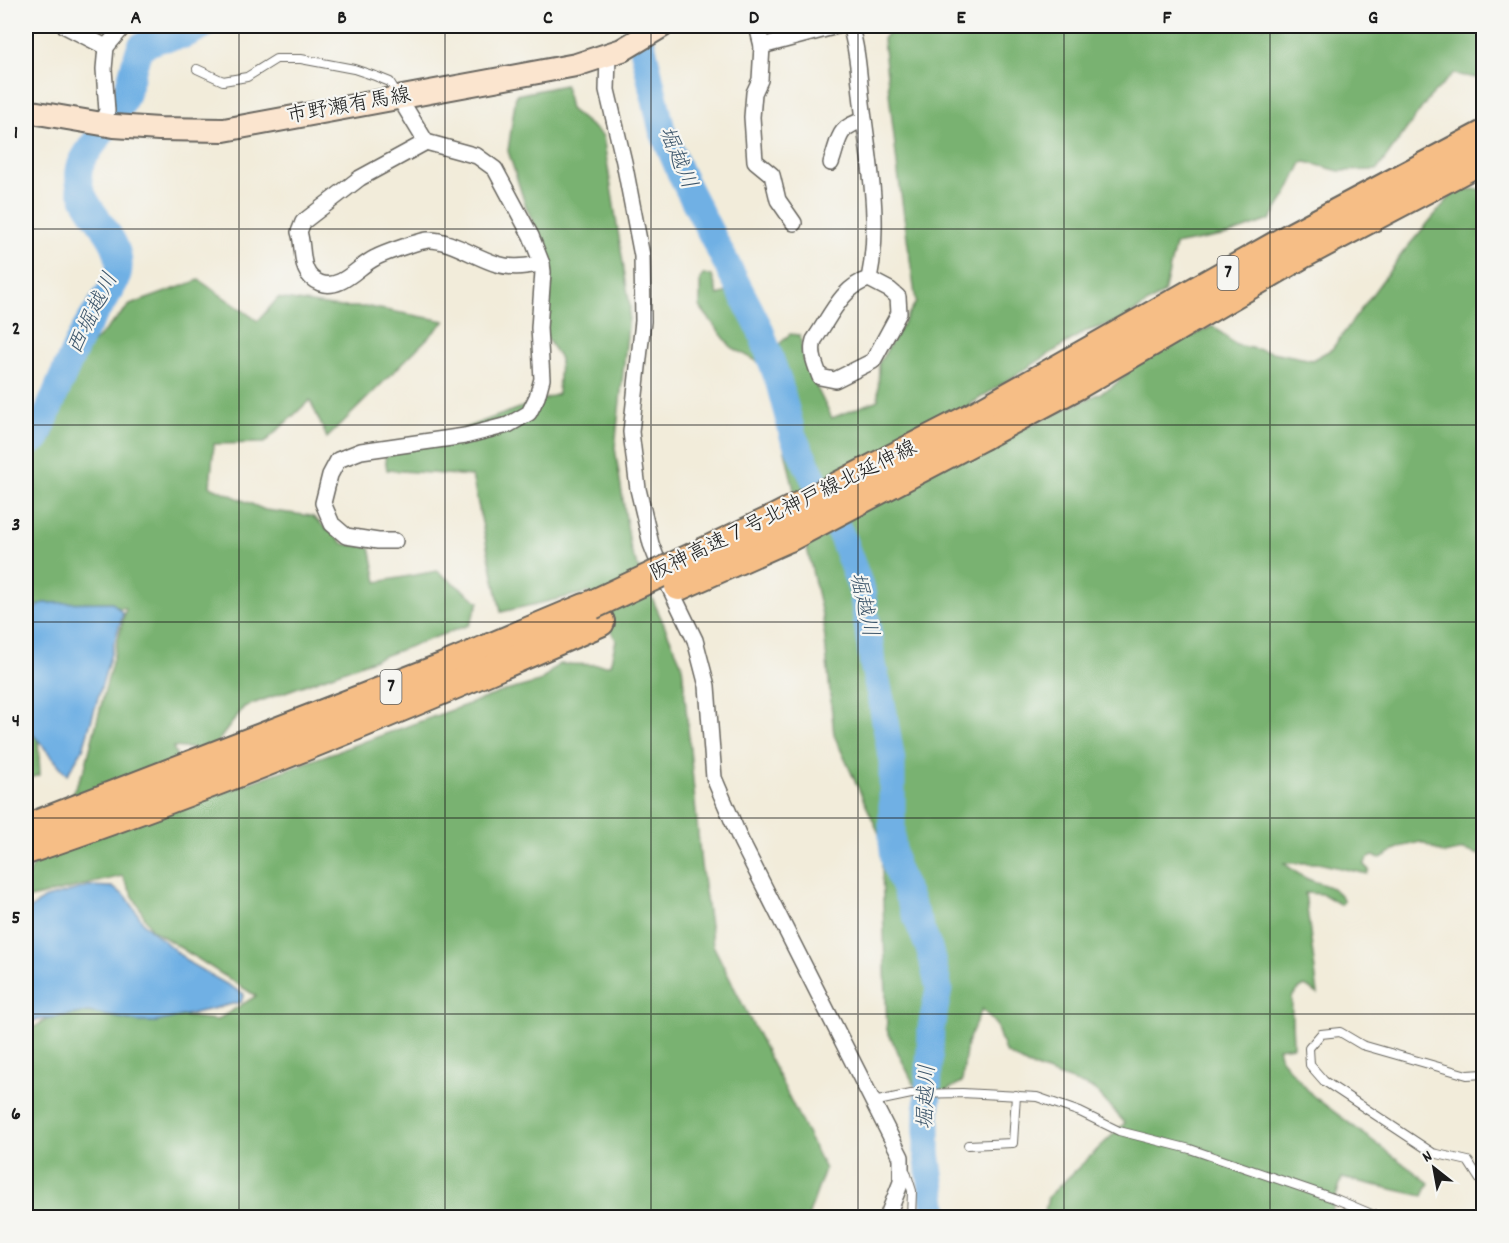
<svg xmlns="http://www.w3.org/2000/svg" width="1509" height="1243" font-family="Dekko,'Klee One',sans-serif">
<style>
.forest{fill:#79b271;stroke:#4a6746;stroke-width:1.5}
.water{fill:#70b0e4;stroke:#466680;stroke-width:1.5}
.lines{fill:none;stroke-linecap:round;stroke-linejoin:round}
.river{stroke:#70b0e4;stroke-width:27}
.service-casing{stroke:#67655e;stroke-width:10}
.minor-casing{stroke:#67655e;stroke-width:18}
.secondary-casing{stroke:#67655e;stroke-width:26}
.motorway-casing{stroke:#67655e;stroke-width:32}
.service{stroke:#fff;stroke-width:8}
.minor{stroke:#fff;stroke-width:15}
.secondary{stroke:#fbe5cf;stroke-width:22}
.motorway{stroke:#f6be86;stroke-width:28}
.motorway-bridge-casing{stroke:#67655e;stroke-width:32;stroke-linecap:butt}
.motorway-bridge{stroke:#f6be86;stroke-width:28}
.grid{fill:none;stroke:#1c1c1c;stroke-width:1.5;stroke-opacity:0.55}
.labels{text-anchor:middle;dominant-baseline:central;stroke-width:4.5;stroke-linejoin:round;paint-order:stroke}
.shield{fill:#f6f6f2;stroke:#5d5d5c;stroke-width:1.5}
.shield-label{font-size:20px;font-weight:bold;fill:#1c1c1c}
.street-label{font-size:21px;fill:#1c1c1c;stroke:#f6f6f2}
.water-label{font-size:22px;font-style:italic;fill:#3e576c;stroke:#f6f6f2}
.neatline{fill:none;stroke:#1c1c1c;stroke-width:2}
.grid-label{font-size:20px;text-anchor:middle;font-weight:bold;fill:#1c1c1c}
</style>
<rect width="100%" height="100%" fill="#f6f6f2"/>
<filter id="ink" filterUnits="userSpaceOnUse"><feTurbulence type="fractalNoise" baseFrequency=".0167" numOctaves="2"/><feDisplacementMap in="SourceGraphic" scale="12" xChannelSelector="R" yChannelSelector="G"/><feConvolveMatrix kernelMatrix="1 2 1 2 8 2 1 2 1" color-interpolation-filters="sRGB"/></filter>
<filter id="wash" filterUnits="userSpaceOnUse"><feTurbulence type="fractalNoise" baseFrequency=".008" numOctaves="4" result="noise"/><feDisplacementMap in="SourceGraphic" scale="24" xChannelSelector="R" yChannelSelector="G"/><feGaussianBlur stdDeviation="1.35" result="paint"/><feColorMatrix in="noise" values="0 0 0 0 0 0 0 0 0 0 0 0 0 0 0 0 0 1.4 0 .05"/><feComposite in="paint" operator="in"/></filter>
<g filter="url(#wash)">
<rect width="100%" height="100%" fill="#f2ecda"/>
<g class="forest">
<path d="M893 26H1483V79L1453 74 1429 98 1377 170 1339 171 1306 162 1302 163 1287 194 1270 220 1227 235 1175 245 1164 293 1120 321 1084 332 969 405 1017 432 1111 388 1139 362 1213 326 1236 345 1312 360 1332 349 1404 251 1456 190 1483 189V856L1464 850 1444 854 1421 842 1400 847 1381 858 1373 856 1367 859 1364 865 1369 870 1367 874 1318 863H1284C1293 870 1302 878 1313 881 1326 885 1337 888 1344 901L1341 905 1323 894 1305 893 1318 994 1305 986C1301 988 1295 992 1293 996 1290 1000 1293 1037 1293 1046L1278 1048 1281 1059 1312 1095 1429 1183 1423 1196 1342 1178 1330 1216 1335 1217H1044L1048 1197 1125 1123 1094 1089 1027 1065 1005 1052 996 1025 982 1009 967 1043 962 1082 923 1103 887 1030 881 838 834 735 823 619 777 415 762 364 731 347 700 307V279L704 274 712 276 718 295 734 290 774 349 790 334 800 335 804 362 832 418 878 400 879 363 916 302 898 173 883 39Z"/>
<polygon points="565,85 570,109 603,136 630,307 615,448 631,551 682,665 701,865 713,945 825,1169 808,1217 26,1217 26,1032 73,1004 217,1020 256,996 151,929 122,876 26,899 26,880 85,768 126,608 31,605 40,775 26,779 26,449 51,439 80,356 130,305 199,280 258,321 278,298 339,307 369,307 445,321 327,438 310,400 264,443 214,444 210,486 265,510 312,516 344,544 370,547 377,582 437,571 479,602 469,625 244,707 216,744 197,749 173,747 179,762 207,798 502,692 539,682 559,664 610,665 616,640 589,592 501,612 472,476 387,470 385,457 558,394 560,359 545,335 552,267 525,204 508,151 516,95"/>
</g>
<g class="water">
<polygon points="112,602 123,613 83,749 67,775 32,733 26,712 26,615 43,603"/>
<polygon points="89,886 112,887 127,897 144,924 191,964 244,994 241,1002 157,1022 139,1022 88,1012 26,1022 26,913 43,899"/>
</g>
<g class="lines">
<g class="river">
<polyline points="638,26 662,130 682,177 760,329 779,383 793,436 842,537 862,591 873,664 882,704 892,761 892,842 895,865 930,951 939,989 931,1028 927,1113 927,1153 936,1218"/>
<path d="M26 445 37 438C52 403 65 367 83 333 90 318 115 288 118 274 127 234 74 210 79 171 80 155 113 122 121 106 131 87 132 65 141 46L160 39 185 35 203 26"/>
</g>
</g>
</g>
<g filter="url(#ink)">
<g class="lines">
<g class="service-casing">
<g id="service">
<polyline points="197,69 223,81 247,77 276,59 301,59 354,69 375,76 390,82 398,95"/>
<polyline points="1484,1074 1467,1075 1362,1045 1340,1032 1321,1034 1309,1048 1310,1065 1324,1081 1433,1153 1468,1161 1484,1186"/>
<polyline points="873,1102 911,1094 962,1093 1037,1097 1080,1112 1119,1131 1190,1149 1336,1199 1381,1218"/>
<polyline points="968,1145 1013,1143 1016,1095"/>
<polyline points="906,1172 912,1191 911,1218"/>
</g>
</g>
<g class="minor-casing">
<g id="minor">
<polyline points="65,26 106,47 104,69 107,111 101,124"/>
<polyline points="757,26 762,46 837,26"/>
<path d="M850 26C858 49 859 78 862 103 869 162 881 221 869 279"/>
<polyline points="762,46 760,80 754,93 752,117 755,161 772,175 778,200 794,223"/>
<polyline points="106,47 124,26"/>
<polyline points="608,56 607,90 624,162 642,256 643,321 631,432 638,489 651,544 662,572 695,640 707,686 714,778 741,841 901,1157 901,1182 888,1215"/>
<path d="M426 142 360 178 303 222 299 232C305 249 298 275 320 283 341 291 358 266 375 258 384 253 419 241 428 240 449 239 476 258 497 264 512 269 527 266 542 264"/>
<path d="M831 163C840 138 836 128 864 120"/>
<path d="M869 279 890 290 898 297 899 313 873 361 835 380 820 377C815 364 810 353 814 340 829 319 842 286 869 279Z"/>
<polyline points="395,541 378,541 346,536 332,524 323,503 330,475 338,460 361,451 465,436 508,425 529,413 537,397 542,379 539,328 543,272 542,264 531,236 495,169 477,156 426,142 400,99"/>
</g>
</g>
<g class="secondary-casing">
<polyline id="secondary" points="26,111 114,126 159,129 224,130 576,65 622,50 662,26"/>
</g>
<g class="motorway-casing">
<g id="motorway">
<polyline points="975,416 1290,238 1484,135"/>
<polyline points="983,435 1077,385 1304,253 1484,158"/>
<polyline points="26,829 447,666 585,608"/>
<path d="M26 850C221 784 412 704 600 622"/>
</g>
</g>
<use href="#service" class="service"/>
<use href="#minor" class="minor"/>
<use href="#secondary" class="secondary"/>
<use href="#motorway" class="motorway"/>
<g class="motorway-bridge-casing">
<g id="motorway-bridge">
<polyline points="679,586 787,538 983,435"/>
<polyline points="592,605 777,518 975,416"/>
</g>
</g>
<use href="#motorway-bridge" class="motorway-bridge"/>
</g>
</g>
<path class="grid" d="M239 26V1218M445 26V1218M651 26V1218M858 26V1218M1064 26V1218M1270 26V1218M26 229H1484M26 425H1484M26 622H1484M26 818H1484M26 1014H1484"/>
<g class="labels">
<g class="shield">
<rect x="1217.5" y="256" width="21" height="34" rx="4.5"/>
<rect x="380.5" y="670" width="21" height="34" rx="4.5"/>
</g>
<g class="shield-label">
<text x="1228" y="273">7</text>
<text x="391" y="687">7</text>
</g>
<g class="street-label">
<text transform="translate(349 107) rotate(-10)">市野瀬有馬線</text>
<text transform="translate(784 512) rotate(-26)">阪神高速７号北神戸線北延伸線</text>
</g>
<g class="water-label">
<text transform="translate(676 158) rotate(67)">堀越川</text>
<text transform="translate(94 314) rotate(-64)">西堀越川</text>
<text transform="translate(862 605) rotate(77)">堀越川</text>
<text transform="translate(928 1097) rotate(-88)">堀越川</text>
</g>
</g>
<rect width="1509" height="1243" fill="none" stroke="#f6f6f2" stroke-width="66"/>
<g transform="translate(1434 1168) rotate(329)" stroke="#f6f6f2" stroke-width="4.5" paint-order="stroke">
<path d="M0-4.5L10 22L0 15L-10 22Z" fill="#1c1c1c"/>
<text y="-9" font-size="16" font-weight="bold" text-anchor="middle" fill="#1c1c1c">N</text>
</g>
<rect x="33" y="33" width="1443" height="1177" class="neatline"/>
<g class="grid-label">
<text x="136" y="23">A</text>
<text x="342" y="23">B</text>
<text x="548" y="23">C</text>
<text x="754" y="23">D</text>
<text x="961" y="23">E</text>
<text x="1167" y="23">F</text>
<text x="1373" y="23">G</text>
<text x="16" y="138">1</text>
<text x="16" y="334">2</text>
<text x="16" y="530">3</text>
<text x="16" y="726">4</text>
<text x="16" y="923">5</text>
<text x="16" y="1119">6</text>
</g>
</svg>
